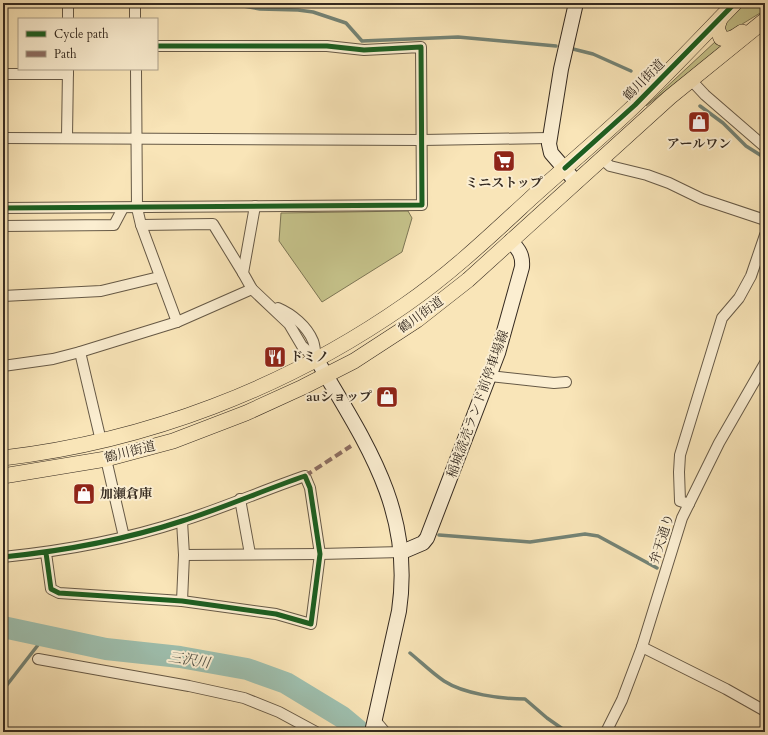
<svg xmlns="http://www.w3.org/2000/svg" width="768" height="735" font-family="Cardo,'Noto Serif JP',serif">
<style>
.green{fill:#c5c28a;stroke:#7d7655}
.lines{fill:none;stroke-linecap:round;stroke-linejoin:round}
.stream{stroke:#748375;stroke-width:3.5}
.river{stroke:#9ebfae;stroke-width:22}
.street-casing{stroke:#665946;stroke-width:12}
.secondary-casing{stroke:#352a20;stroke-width:16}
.primary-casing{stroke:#352a20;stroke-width:16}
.street{stroke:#fbeed1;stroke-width:10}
.secondary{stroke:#fbeed1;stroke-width:14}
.primary{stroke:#f9e5b8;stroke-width:15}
.quiet{stroke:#8d6e63;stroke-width:4;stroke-dasharray:8 4;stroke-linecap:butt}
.cycleway-casing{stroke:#fbeed1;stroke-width:8}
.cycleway{stroke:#1b5e20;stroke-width:5}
.labels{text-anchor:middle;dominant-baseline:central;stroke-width:4;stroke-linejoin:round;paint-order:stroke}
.street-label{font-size:13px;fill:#352a20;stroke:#fbeed1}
.poi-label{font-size:13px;font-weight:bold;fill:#352a20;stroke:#fbeed1}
.water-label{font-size:14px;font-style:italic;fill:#4f4f44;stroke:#fbeed1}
</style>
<rect width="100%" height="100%" fill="#f9e5b8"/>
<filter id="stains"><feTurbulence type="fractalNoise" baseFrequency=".005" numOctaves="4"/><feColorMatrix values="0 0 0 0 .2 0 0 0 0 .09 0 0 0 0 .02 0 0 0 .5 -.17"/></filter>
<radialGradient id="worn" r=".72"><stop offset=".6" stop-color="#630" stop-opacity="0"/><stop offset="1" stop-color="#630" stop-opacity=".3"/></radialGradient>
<g class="green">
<polygon points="746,3 765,3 765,10 726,34 724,27 726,23"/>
<polygon points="716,41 724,45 646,106"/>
<polygon points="408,211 412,218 402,252 322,302 279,241 281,213"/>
</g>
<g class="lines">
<g class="stream">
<polyline points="226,3 260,9 298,10 313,12 346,23 362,41 458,37 556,46"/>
<polyline points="573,49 593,54 631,71"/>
<polyline points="700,106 723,123 746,146 765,158"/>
<polyline points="439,535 530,542 585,534 598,536 657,568"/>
<path d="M410 653C421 662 432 673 444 681 464 694 501 699 525 699L547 718 567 732"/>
<polyline points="3,690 45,636"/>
</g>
<polyline class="river" points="3,627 106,649 180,657 247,669 286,683 342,717 360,732"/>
<g class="street-casing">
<g id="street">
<polyline points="68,3 68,19"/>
<polyline points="135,3 135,19"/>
<polyline points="136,69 137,208 141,225 177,322"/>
<polyline points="3,74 68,74"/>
<polyline points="691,80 705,95 765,147"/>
<polyline points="67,137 68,69"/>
<polyline points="3,138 422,140 549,138"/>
<polyline points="602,159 610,166 647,175 669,183 702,199 765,220"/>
<polyline points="255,206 243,273 252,289 289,324 302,346 317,360"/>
<polyline points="3,208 422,205 421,47 364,50 327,46 157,46"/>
<polyline points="141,225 213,224 243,273"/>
<polyline points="3,226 114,225 123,208"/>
<polyline points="3,296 101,291 159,277"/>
<path d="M278 308C292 314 307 326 313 341 315 346 315 354 317 360"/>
<polyline points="80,352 101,441"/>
<polyline points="3,366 53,359 80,352 177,322 252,289"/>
<polyline points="490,376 554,383 566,382"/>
<polyline points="106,459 124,537"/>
<polyline points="240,499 250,554"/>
<polyline points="689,504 680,501 679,472 680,455 722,318 739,298 751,276 765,235"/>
<polyline points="182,521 184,555 182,601"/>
<polyline points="184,555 320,554 402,552"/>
<path d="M3 557C63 551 124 540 182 521 223 508 264 490 305 476L310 488 320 554 311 624 276 614 182 601 59 593 51 589 46 553"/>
<polyline points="642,647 726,689 765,711"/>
<polyline points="38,659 189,686 244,698 279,712 316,732"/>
<polyline points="375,720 385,732"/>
<polyline points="606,732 622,700 642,647 682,518 719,443 765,363"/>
</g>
</g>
<g class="secondary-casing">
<g id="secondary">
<polyline points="576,3 561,69 549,144 551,153 576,182"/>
<path d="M317 360C365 442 414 510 399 611L372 732"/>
<path d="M402 552 423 543 427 538 498 353 522 267C523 255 519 250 511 241"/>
</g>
</g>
<g class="primary-casing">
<g id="primary">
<path d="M720 19 717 28 721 38C729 41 735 37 742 32"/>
<path d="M3 458C148 441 286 388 405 305 450 274 490 236 530 199 565 167 602 137 636 104 670 71 702 37 735 3"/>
<polyline points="3,476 106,459 173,441 246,413 303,387 354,361 417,320 468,280 670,97 765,20"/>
</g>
</g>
<use href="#street" class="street"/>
<use href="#secondary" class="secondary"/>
<use href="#primary" class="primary"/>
<polyline class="quiet" points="305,476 351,446"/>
<g class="cycleway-casing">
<g id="cycleway">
<polyline points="565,168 635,105 735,3"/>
<polyline points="3,208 422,205 421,47 364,50 327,46 157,46"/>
<path d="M3 557C63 551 124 540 182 521 223 508 264 490 305 476L310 488 320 554 311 624 276 614 182 601 59 593 51 589 46 553"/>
</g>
</g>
<use href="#cycleway" class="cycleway"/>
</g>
<defs>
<g id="shop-square" transform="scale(1.15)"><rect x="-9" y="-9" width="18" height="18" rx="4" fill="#8f2418" stroke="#fbeed1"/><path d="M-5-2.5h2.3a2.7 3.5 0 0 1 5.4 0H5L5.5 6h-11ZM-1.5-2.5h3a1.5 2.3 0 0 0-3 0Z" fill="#fff"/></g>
<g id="supermarket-square" transform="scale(1.15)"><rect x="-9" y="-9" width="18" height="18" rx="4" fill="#8f2418" stroke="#fbeed1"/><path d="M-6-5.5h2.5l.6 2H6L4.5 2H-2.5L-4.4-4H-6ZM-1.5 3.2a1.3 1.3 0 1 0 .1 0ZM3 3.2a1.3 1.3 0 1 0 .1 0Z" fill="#fff"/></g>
<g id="restaurant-square" transform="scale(1.15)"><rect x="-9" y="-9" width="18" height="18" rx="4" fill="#8f2418" stroke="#fbeed1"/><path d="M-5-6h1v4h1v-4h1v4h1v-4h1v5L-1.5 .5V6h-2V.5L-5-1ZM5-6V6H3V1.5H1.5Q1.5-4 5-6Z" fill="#fff"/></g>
</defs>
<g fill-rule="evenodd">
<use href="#shop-square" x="699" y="122"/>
<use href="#supermarket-square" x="504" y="161"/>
<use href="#restaurant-square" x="275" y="357"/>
<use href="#shop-square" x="387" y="397"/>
<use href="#shop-square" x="84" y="494"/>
</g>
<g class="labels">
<g class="street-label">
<text transform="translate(644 80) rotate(-45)">鶴川街道</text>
<text transform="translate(421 315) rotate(-36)">鶴川街道</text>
<text transform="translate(478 404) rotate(-70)">稲城読売ランド前停車場線</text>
<text transform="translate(130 452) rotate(-14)">鶴川街道</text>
<text transform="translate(662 539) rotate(-72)">弁天通り</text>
</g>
<g class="poi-label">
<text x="699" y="144">アールワン</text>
<text x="504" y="183">ミニストップ</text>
<text x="290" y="357" text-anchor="start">ドミノ</text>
<text x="372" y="397" text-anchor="end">auショップ</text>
<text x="100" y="494" text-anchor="start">加瀬倉庫</text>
</g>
<g class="water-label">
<text transform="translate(189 660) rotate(9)">三沢川</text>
</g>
</g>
<rect width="768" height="735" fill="none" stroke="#f9e5b8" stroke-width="16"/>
<rect x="4" y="4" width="760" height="727" fill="none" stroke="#352a20" stroke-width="2"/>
<rect x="8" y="8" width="752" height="719" fill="none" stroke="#352a20"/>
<rect x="18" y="18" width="140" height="52" fill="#fbeed1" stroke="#aca08a"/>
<rect x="26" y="31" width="20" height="6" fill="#1b5e20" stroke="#aca08a"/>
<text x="54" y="38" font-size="12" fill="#352a20">Cycle path</text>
<rect x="26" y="51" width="20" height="6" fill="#8d6e63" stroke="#aca08a"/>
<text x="54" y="58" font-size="12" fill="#352a20">Path</text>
<rect width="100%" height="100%" filter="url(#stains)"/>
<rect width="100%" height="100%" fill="url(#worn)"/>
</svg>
